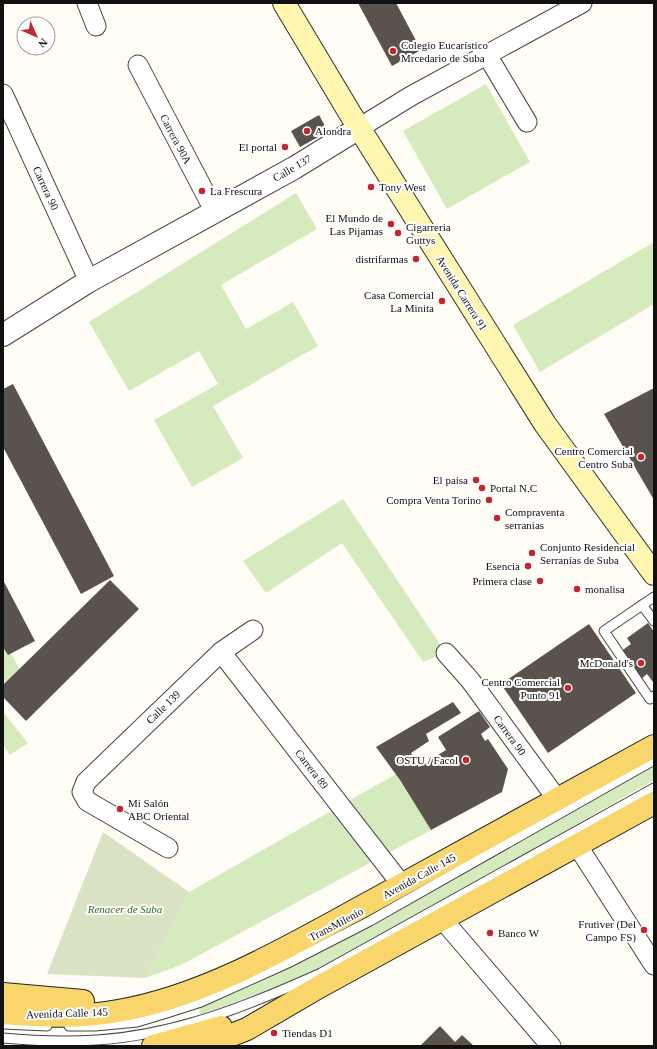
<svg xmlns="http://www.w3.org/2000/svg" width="657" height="1049" font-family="'Times New Roman',serif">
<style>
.green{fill:#d5ebbd}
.cemetery{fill:#d9e3c4}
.building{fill:#5a524d}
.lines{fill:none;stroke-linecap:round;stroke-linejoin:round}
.service-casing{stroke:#444;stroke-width:11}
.minor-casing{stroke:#444;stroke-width:21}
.tertiary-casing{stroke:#444;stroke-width:24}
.secondary-casing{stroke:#333;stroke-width:24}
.primary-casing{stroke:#222;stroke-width:24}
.service{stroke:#fff;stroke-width:9}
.minor{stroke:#fff;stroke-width:19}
.tertiary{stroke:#fff;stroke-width:22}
.secondary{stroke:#fff6b0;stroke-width:22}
.primary{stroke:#f9d66b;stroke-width:22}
.poi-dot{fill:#c4262e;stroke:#fff;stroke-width:1.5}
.labels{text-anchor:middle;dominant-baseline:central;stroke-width:4;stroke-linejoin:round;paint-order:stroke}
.poi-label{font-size:11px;fill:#111;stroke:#fff;text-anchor:end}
.street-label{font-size:11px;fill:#111;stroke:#fff}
.park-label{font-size:11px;font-style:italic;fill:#2f6b1f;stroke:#fff}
</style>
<rect width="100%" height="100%" fill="#fffdf5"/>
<g class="green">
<polygon points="486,84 530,162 447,209 403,131"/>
<polygon points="296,193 317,229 221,285 246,329 293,302 318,346 213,406 243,458 192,487 154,420 218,384 199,351 129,391 89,322"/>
<polygon points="654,242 654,304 540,372 513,325"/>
<polygon points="343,499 446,653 423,662 342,543 266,593 243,561"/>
<polygon points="3,640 21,671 3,687"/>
<polygon points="3,712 28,743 10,755 3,745"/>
<polygon points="654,766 654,780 428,909 304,977 200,1015 199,1008 298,963 371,926 442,884"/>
<polygon points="396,774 431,830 181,965 145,978 189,892"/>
</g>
<polygon class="cemetery" points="103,832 189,892 145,978 47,974"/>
<g class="building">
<polygon points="358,3 396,3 421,50 392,66"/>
<polygon points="319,115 324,124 323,131 320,136 300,147 291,131"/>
<polygon points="13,384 114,576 81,594 3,447 3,389"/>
<polygon points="654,388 654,500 604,414"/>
<polygon points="3,580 35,641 8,655 3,647"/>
<polygon points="110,580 139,609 26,721 3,697 3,685"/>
<polygon points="648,623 654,632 654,681 653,682 647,674 640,680 620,652 631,644 627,638"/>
<polygon points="589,624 636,693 548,753 501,684"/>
<polygon points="453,702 461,713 426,734 429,741 411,753 419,767 446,750 438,737 479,711 490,727 481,734 485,741 488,739 508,769 502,792 431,830 400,780 376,747"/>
<polygon points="440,1026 455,1042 462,1035 474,1046 420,1046"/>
</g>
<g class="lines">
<g class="service-casing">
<g id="service">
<polyline points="654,597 604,631 650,699 654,696"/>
<polyline points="642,605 654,621"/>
<polyline points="3,1024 47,1026"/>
<polyline points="69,1026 95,1026 137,1022 167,1013 201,1002 288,963 370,921 654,760"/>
<path d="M3 1038C34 1041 66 1042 97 1040 176 1035 250 1005 321 973L654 788"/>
</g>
</g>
<g class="minor-casing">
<g id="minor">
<polyline points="87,3 96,26"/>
<polyline points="487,55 527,122"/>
<polyline points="138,65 215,212"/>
<polyline points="3,94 89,281"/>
<polyline points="359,128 411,96 582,3"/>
<polyline points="221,652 402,885"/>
<polyline points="446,653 470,680 557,799"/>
<polyline points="577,845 654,965"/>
<polyline points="168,848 87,801 82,792 86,782 221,652 253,630"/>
<polyline points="443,920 551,1046"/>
</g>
</g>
<g class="tertiary-casing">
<polyline id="tertiary" points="3,335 89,281 294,168 359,128"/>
</g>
<g class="secondary-casing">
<polyline id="secondary" points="284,3 351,115 545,424 654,574"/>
</g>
<g class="primary-casing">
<g id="primary">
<polyline points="3,994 83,1001"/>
<path d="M3 1013C41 1016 80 1018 118 1011 207 996 295 943 374 900 468 849 561 797 654 746"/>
<polyline points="153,1046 221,1027"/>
<polyline points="204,1046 247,1029 319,987 654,803"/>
</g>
</g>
<use href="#service" class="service"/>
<use href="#minor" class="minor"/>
<use href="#tertiary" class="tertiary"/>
<use href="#secondary" class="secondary"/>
<use href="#primary" class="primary"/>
</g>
<g class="poi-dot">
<circle cx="393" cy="51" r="4"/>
<circle cx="307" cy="131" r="4"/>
<circle cx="285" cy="147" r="4"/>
<circle cx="371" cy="187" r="4"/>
<circle cx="202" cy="191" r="4"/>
<circle cx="391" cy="224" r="4"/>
<circle cx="398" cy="233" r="4"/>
<circle cx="416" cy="259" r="4"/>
<circle cx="442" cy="301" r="4"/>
<circle cx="641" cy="457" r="4"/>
<circle cx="476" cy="480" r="4"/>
<circle cx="482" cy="488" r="4"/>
<circle cx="489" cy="500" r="4"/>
<circle cx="497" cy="518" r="4"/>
<circle cx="532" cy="553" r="4"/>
<circle cx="528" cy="566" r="4"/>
<circle cx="540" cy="581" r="4"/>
<circle cx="577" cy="589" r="4"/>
<circle cx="641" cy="663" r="4"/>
<circle cx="568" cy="688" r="4"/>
<circle cx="466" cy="760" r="4"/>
<circle cx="120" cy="809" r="4"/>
<circle cx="644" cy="930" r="4"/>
<circle cx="490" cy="933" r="4"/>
<circle cx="274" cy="1033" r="4"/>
</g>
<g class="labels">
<g class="poi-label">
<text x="401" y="45" text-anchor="start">Colegio Eucarístico<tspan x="401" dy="13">Mrcedario de Suba</tspan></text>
<text x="315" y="131" text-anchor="start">Alondra</text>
<text x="277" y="147">El portal</text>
<text x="379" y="187" text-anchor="start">Tony West</text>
<text x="210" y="191" text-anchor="start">La Frescura</text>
<text x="383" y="218">El Mundo de<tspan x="383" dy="13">Las Pijamas</tspan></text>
<text x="406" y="227" text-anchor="start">Cigarreria<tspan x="406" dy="13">Guttys</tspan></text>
<text x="408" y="259">distrifarmas</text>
<text x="434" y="295">Casa Comercial<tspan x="434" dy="13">La Minita</tspan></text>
<text x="633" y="451">Centro Comercial<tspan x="633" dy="13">Centro Suba</tspan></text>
<text x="468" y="480">El paisa</text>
<text x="490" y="488" text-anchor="start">Portal N.C</text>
<text x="481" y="500">Compra Venta Torino</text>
<text x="505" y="512" text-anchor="start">Compraventa<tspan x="505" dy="13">serranias</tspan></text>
<text x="540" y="547" text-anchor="start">Conjunto Residencial<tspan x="540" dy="13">Serranías de Suba</tspan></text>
<text x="520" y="566">Esencia</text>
<text x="532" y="581">Primera clase</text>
<text x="585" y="589" text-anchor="start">monalisa</text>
<text x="633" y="663">McDonald's</text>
<text x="560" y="682">Centro Comercial<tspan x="560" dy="13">Punto 91</tspan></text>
<text x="458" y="760">OSTU / Facol</text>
<text x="128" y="803" text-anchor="start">Mi Salón<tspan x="128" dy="13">ABC Oriental</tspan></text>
<text x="636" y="924">Frutiver (Del<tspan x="636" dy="13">Campo FS)</tspan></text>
<text x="498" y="933" text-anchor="start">Banco W</text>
<text x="282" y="1033" text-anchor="start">Tiendas D1</text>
</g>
<g class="street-label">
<text transform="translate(176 139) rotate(62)">Carrera 90A</text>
<text transform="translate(292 168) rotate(-30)">Calle 137</text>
<text transform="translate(46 188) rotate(65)">Carrera 90</text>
<text transform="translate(462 293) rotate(58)">Avenida Carrera 91</text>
<text transform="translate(163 707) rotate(-44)">Calle 139</text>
<text transform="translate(510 735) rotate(54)">Carrera 90</text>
<text transform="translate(312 769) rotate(52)">Carrera 89</text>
<text transform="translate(419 876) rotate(-29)">Avenida Calle 145</text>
<text transform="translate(336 924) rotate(-28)">TransMilenio</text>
<text transform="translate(67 1013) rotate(-2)">Avenida Calle 145</text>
</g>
<g class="park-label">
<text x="125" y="909">Renacer de Suba</text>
</g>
</g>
<rect width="657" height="1049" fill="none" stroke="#111111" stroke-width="8"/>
<g transform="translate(36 36) rotate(135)"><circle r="19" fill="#ffffff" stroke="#a0a0a0"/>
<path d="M0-3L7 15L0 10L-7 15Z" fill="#c4262e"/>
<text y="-6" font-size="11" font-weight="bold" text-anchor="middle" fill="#111111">N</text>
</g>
</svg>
